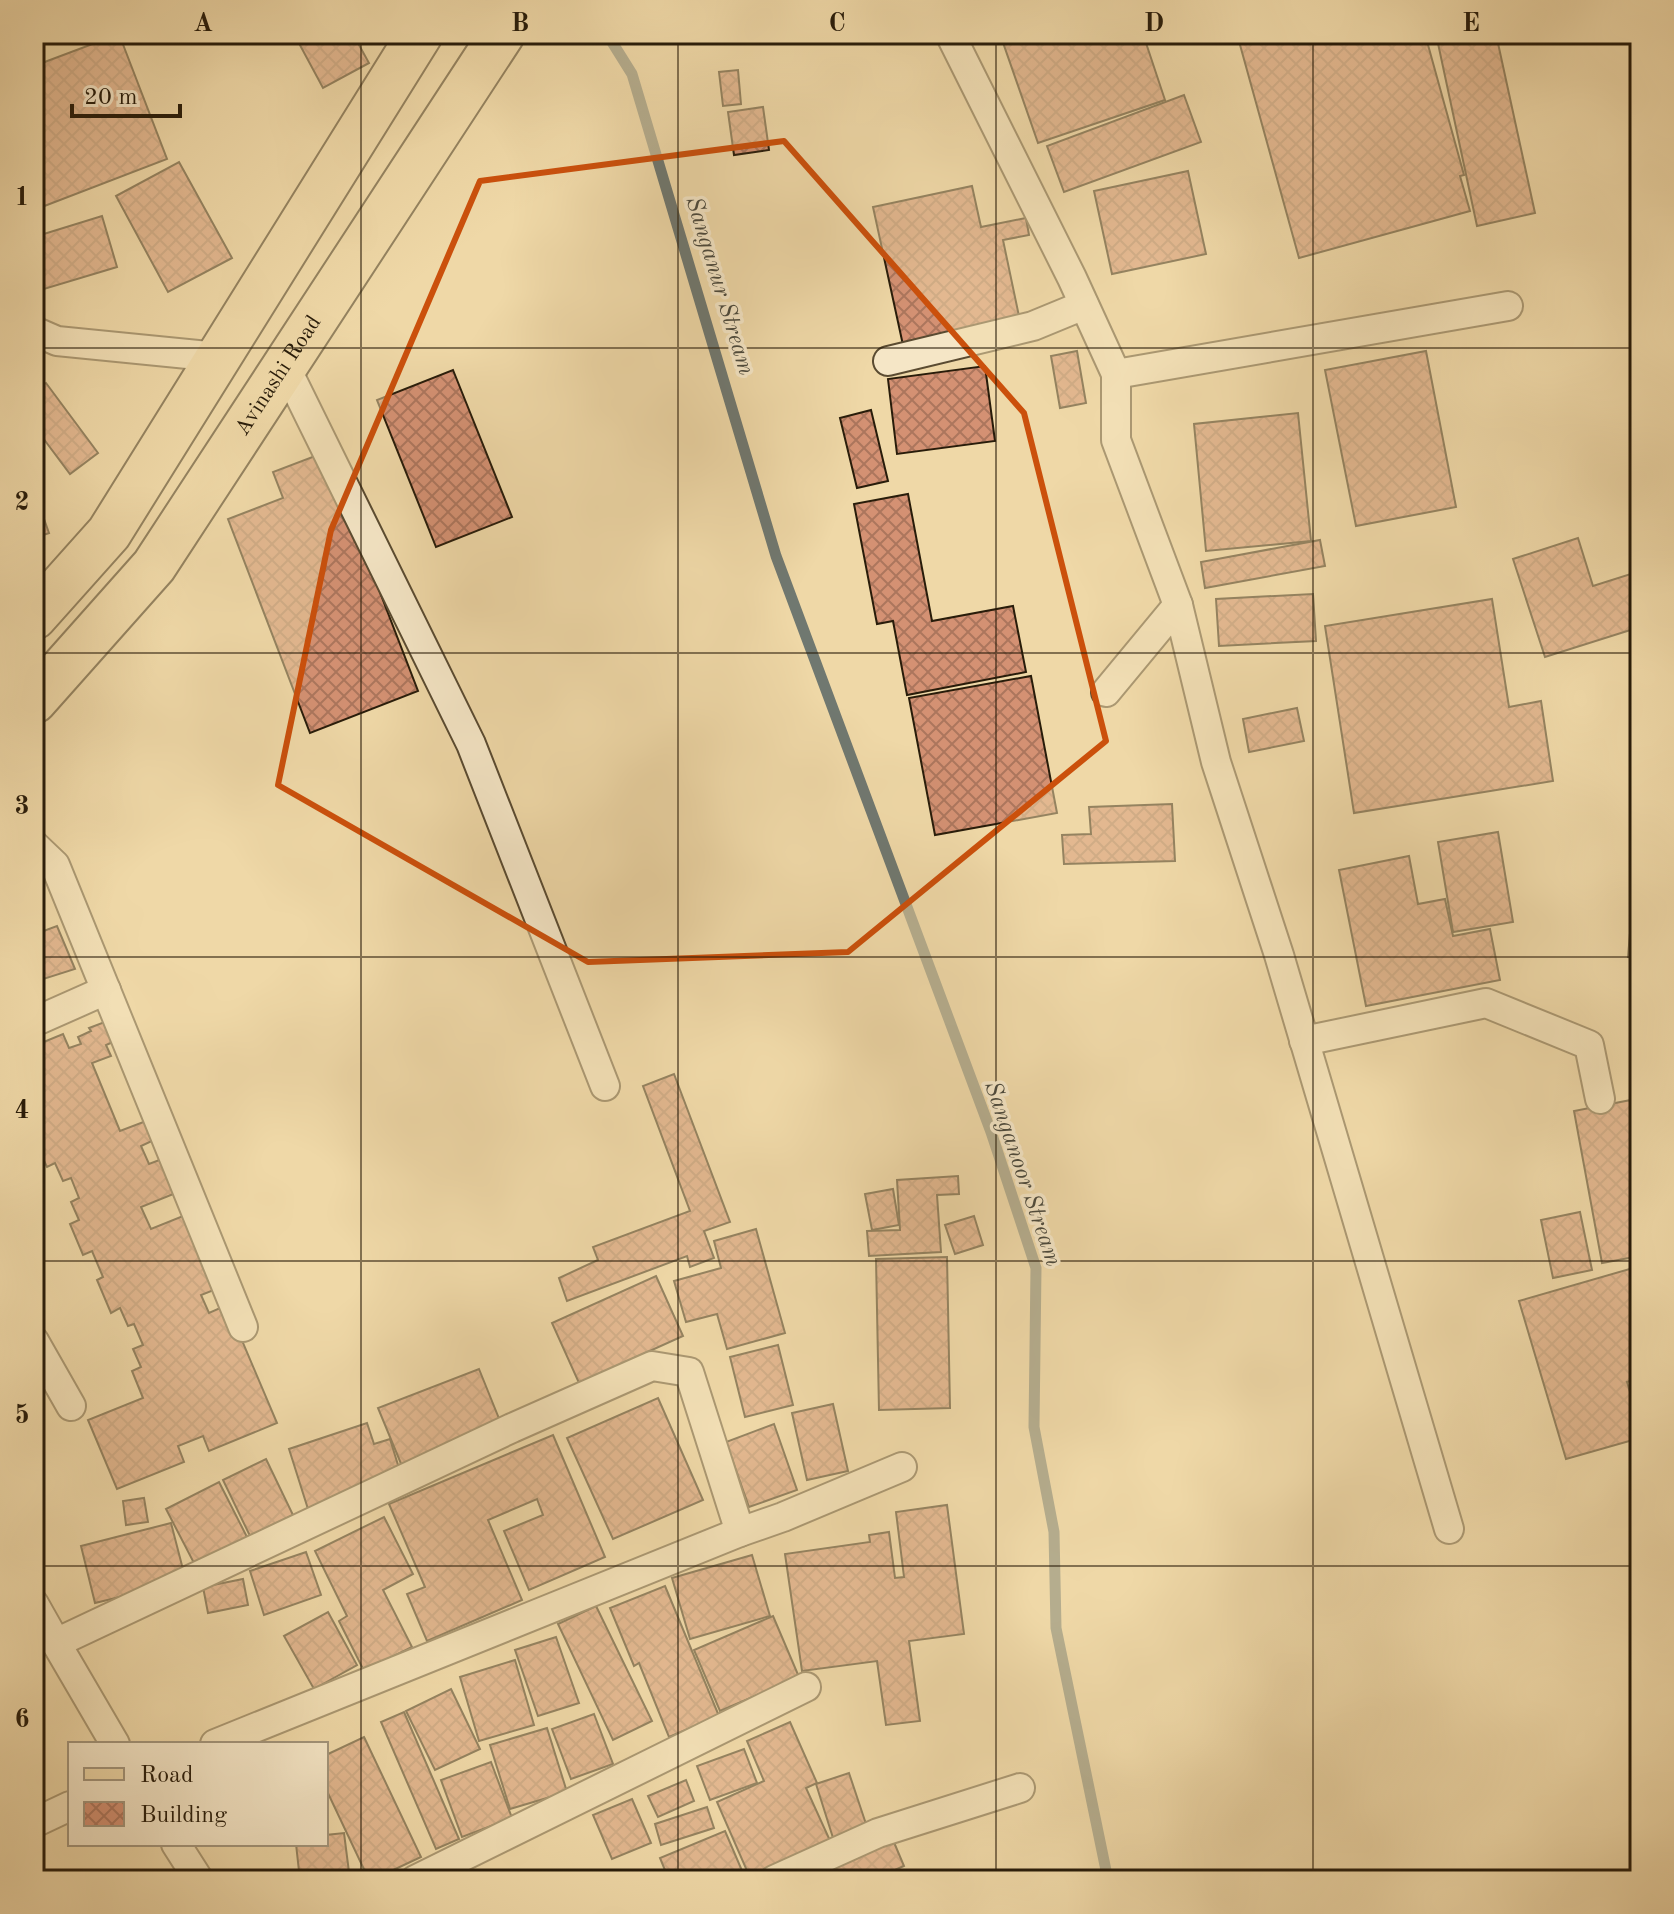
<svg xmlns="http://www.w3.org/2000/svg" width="1674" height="1914" font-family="'Old Standard TT',serif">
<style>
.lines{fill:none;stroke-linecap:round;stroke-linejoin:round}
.stream{stroke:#707870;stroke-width:11}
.building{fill:url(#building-cross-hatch);stroke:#281c0a;stroke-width:2}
.street-casing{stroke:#5a4b31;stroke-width:32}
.primary-casing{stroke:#281c0a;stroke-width:48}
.street{stroke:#f5e6c6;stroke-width:28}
.primary{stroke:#efd8a7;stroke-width:44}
.marked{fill:none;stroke:#cb500c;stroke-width:6;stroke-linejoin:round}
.grid{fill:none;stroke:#281c0a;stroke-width:2;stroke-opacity:0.55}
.labels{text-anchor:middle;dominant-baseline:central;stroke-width:7;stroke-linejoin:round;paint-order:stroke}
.street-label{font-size:22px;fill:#281c0a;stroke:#f5e6c6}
.water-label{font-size:24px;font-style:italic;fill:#4c4a3d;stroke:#f5e6c6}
.neatline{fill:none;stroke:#281c0a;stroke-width:3}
.grid-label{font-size:26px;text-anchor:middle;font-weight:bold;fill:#281c0a}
</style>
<defs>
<pattern id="building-cross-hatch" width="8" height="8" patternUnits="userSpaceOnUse" patternTransform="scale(2)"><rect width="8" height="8" fill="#d49173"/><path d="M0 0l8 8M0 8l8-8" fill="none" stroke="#ac765d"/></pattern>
</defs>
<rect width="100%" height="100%" fill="#efd8a7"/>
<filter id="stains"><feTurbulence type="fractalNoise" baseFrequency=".0025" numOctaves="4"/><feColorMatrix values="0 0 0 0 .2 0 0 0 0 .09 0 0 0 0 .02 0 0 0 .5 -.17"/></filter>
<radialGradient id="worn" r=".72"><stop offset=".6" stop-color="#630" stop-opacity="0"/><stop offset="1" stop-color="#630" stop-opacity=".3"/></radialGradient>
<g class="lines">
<polyline class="stream" points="607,34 632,74 776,556 991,1132 1036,1268 1034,1427 1054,1532 1056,1628 1108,1880"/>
</g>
<g class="building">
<polygon points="119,34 167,159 34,210 34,66"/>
<polygon points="294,34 353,34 369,63 323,88"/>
<polygon points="1000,34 1143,34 1165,100 1038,143"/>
<polygon points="1237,34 1425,34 1464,175 1460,176 1470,211 1299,258"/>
<polygon points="1436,34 1496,34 1535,213 1477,226"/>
<polygon points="738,70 741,104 723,106 719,72"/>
<polygon points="1184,95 1201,142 1064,192 1047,146"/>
<polygon points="763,107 769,150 734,155 728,112"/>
<polygon points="179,162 232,258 168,292 116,196"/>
<polygon points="1188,171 1206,254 1112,274 1094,191"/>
<polygon points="972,186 981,227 1026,218 1029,235 1003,240 1020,321 903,345 873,207"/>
<polygon points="102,216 117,267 34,292 34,237"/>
<polygon points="1077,351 1086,403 1060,408 1051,356"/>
<polygon points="1426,351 1456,507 1356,526 1325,370"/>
<polygon points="985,366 995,441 897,454 888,379"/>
<polygon points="453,370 512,517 436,547 377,400"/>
<polygon points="46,383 98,453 70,474 34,426 34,391"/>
<polygon points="871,410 888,481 857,488 840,418"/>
<polygon points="1298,413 1311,541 1206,551 1194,424"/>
<polygon points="323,453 349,512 418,691 310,733 228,519 283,498 273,472"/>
<polygon points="34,491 49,533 34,538"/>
<polygon points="908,494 932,621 1013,606 1026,672 907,695 893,621 877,624 854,504"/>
<polygon points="1578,538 1593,586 1640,571 1640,627 1545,657 1513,559"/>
<polygon points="1320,540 1325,566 1205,588 1201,562"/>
<polygon points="1313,594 1316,641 1219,646 1216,599"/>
<polygon points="1492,599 1509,707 1541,701 1553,781 1354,813 1325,626"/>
<polygon points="1031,676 1057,813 935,835 909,698"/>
<polygon points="1297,708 1304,741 1249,752 1243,719"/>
<polygon points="1172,804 1175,861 1064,864 1062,835 1091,834 1089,807"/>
<polygon points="1498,832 1513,922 1453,932 1438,842"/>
<polygon points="1409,856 1418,904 1445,899 1453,936 1490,929 1500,980 1366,1006 1339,870"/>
<polygon points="34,914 41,932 57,926 75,969 34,982"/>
<polygon points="1631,921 1640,922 1640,958 1628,957"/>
<polygon points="110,1020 118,1040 106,1045 111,1056 92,1063 120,1131 146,1121 154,1140 141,1146 149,1164 162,1159 176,1193 141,1207 151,1229 188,1214 219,1288 201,1295 209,1313 227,1305 277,1423 209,1451 203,1436 178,1446 184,1462 117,1489 88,1420 143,1398 132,1371 141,1367 133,1349 143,1345 134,1324 128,1326 120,1308 111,1313 97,1280 103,1277 92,1251 83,1255 70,1224 79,1220 71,1202 79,1198 71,1178 63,1181 55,1163 47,1167 34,1140 34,1046 63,1034 69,1048 81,1044 78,1037 91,1031 89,1028"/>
<polygon points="674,1074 730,1222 704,1231 714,1258 690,1267 687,1256 567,1301 559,1278 598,1260 593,1247 690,1211 643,1086"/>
<polygon points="1636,1099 1640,1118 1640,1256 1602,1263 1574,1111"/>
<polygon points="958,1176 959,1194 937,1195 941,1252 869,1256 867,1231 900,1230 897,1180"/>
<polygon points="893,1189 899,1225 872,1230 865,1194"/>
<polygon points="1580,1212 1592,1270 1553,1278 1541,1220"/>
<polygon points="974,1216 983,1245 955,1254 945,1225"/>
<polygon points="756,1229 785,1333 727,1349 717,1314 686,1322 674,1281 721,1268 714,1241"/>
<polygon points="947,1257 950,1408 879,1410 876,1259"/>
<polygon points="1640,1266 1640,1341 1631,1344 1640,1378 1627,1382 1640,1425 1640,1438 1566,1459 1519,1301"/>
<polygon points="656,1276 683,1336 579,1383 552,1323"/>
<polygon points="778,1345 793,1405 745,1417 730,1357"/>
<polygon points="479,1369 504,1431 404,1471 378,1408"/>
<polygon points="658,1398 703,1500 613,1539 567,1438"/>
<polygon points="833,1404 848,1471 807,1480 792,1413"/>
<polygon points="367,1423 374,1444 390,1439 402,1478 308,1509 289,1449"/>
<polygon points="774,1424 797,1490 749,1507 726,1442"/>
<polygon points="553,1435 605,1557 529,1590 504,1531 543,1515 537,1499 488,1520 522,1600 427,1641 407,1594 425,1587 389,1504"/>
<polygon points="266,1459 293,1515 250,1536 223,1480"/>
<polygon points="219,1482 248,1539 195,1565 166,1509"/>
<polygon points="144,1498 148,1522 126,1525 123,1501"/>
<polygon points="947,1505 964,1634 909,1641 920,1721 886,1725 877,1661 802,1671 785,1554 870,1542 869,1535 889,1532 895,1578 904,1577 896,1512"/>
<polygon points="384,1517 413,1574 383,1590 412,1647 364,1671 339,1621 347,1616 315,1551"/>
<polygon points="171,1523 186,1581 95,1603 81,1546"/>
<polygon points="306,1552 321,1595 264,1615 250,1571"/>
<polygon points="752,1555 770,1616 690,1639 672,1578"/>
<polygon points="243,1579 248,1605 208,1613 203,1587"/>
<polygon points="665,1586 719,1716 669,1737 639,1663 634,1666 610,1608"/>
<polygon points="596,1606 652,1721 613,1740 558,1624"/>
<polygon points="328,1612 357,1665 314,1689 284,1636"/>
<polygon points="773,1616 799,1677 720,1711 694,1650"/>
<polygon points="556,1637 579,1703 538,1716 515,1650"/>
<polygon points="515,1660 534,1725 479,1741 460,1677"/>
<polygon points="451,1689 480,1749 435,1770 406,1711"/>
<polygon points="404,1712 459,1839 436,1849 381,1722"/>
<polygon points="594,1714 613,1764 571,1779 552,1729"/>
<polygon points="790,1722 817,1783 806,1788 832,1845 751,1880 717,1802 764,1781 747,1741"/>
<polygon points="547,1728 567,1792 510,1809 490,1745"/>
<polygon points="364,1737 421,1857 372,1880 369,1880 326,1789 326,1755"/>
<polygon points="744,1749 757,1783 710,1800 697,1766"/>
<polygon points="491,1762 512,1818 462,1837 441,1780"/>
<polygon points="849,1773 868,1830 834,1841 816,1784"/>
<polygon points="686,1780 694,1801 658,1817 648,1796"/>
<polygon points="632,1799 651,1843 612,1859 593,1815"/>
<polygon points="707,1807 714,1828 661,1845 655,1824"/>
<polygon points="725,1831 746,1880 669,1880 660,1858"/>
<polygon points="344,1833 350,1880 300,1880 296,1844 326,1844 326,1835"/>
<polygon points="893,1840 904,1866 872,1880 824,1880 820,1871"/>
<polygon points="663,1872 665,1880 645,1880 645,1877"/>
</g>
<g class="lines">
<g class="street-casing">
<g id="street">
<polyline points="950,34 1072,278 1116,374 1116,440 1178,605 1106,692"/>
<polyline points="34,331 57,341 218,357"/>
<polyline points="888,361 1033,326 1084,305"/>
<polyline points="285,366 471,744 605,1086"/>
<polyline points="1116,374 1508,306"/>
<polyline points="1178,605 1216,762 1279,955 1449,1529"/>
<polyline points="34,845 55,865 243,1327"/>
<polyline points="34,1022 106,990"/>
<polyline points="1304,1041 1486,1003 1589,1045 1600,1099"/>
<polyline points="34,1341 71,1406"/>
<polyline points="34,1604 56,1643"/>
<polyline points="115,1744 56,1643 512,1428 652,1366 689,1372 740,1532 783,1517 902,1467"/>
<polyline points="215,1744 740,1532"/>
<polyline points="34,1823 70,1806"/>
<polyline points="176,1844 199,1880"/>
<polyline points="415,1880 806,1687"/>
<polyline points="774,1880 878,1833 1020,1788"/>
</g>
</g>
<g class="primary-casing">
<g id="primary">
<polyline points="34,617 109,533 420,34"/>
<path id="s1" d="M34 701 154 566 502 34"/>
</g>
</g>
<use href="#street" class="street"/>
<use href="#primary" class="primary"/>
</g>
<path d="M0 0H1674V1914H0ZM784 141 1024 413 1106 741 848 952 588 962 278 785 331 530 480 181Z" fill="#efd8a7" fill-opacity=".55" fill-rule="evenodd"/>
<path class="marked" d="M784 141 1024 413 1106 741 848 952 588 962 278 785 331 530 480 181Z"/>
<path class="grid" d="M361 34V1880M678 34V1880M996 34V1880M1313 34V1880M34 348H1640M34 653H1640M34 957H1640M34 1261H1640M34 1566H1640"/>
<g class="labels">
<g class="street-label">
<text stroke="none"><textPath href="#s1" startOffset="408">Avinashi Road</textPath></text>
</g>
<g class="water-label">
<text transform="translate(719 286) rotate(73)">Sanganur Stream</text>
<text transform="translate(1022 1174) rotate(71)">Sanganoor Stream</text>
</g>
</g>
<rect width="1674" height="1914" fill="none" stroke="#efd8a7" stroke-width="88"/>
<rect x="68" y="1742" width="260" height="104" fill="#f5e6c6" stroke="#a3957b" stroke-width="2"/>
<rect x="84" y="1768" width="40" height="12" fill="#efd8a7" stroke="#a3957b" stroke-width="2"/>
<text x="140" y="1782" font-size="24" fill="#281c0a">Road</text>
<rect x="84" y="1802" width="40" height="24" fill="url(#building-cross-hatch)" stroke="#a3957b" stroke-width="2"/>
<text x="140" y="1822" font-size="24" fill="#281c0a">Building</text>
<path d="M72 104v12h108v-12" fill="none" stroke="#281c0a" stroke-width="4"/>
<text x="84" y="104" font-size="24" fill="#281c0a" stroke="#f5e6c6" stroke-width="6" paint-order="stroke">20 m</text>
<rect x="44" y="44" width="1586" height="1826" class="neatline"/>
<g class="grid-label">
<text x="203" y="31">A</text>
<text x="520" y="31">B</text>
<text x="837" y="31">C</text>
<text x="1154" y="31">D</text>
<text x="1471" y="31">E</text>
<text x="22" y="205">1</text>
<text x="22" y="510">2</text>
<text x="22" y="814">3</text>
<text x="22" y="1118">4</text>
<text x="22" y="1423">5</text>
<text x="22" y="1727">6</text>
</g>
<rect width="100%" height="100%" filter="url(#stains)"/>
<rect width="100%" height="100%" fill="url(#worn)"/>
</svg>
